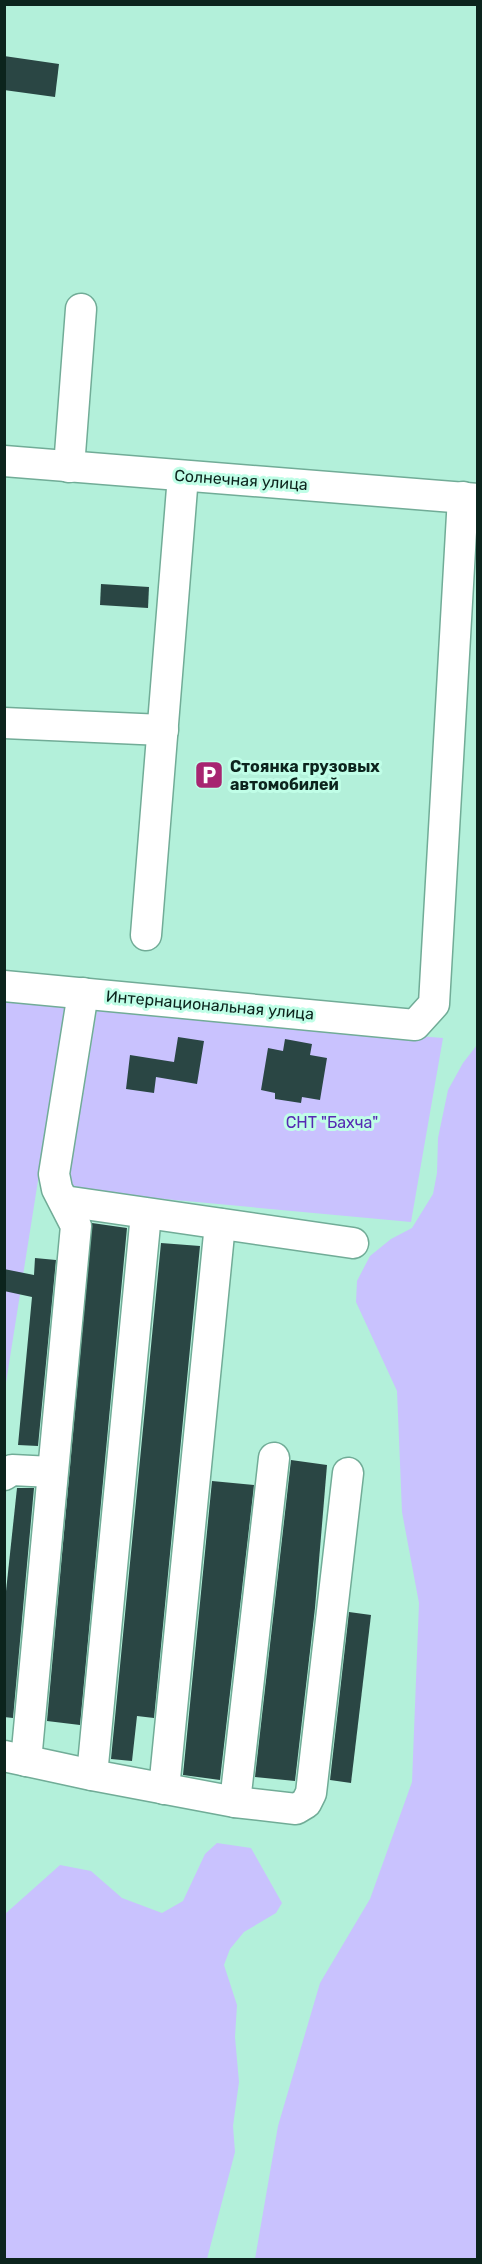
<svg xmlns="http://www.w3.org/2000/svg" width="482" height="2264" font-family="Rubik,sans-serif">
<style>
.green{fill:#c9c2fe}
.building{fill:#2a4644}
.lines{fill:none;stroke-linecap:round;stroke-linejoin:round}
.minor-casing{stroke:#71ac97;stroke-width:33}
.minor{stroke:#fff;stroke-width:30}
.labels{text-anchor:middle;dominant-baseline:central;stroke-width:6;stroke-linejoin:round;paint-order:stroke}
.street-label{font-size:16px;fill:#0c241d;stroke:#c0fee7}
.poi-label{font-size:16px;font-weight:bold;fill:#0c241d;stroke:#c0fee7;text-anchor:start}
.park-label{font-size:16px;fill:#562ab3;stroke:#c0fee7}
</style>
<rect width="100%" height="100%" fill="#b3f0da"/>
<g class="green">
<polygon points="5,1000 66,1004 5,1389"/>
<polygon points="97,1010 443,1038 411,1222 67,1190"/>
<polygon points="477,1045 477,2259 255,2259 278,2126 320,1983 370,1899 412,1782 419,1603 402,1512 397,1391 356,1302 357,1281 370,1256 391,1239 412,1228 433,1194 437,1173 438,1138 448,1090 463,1063"/>
<polygon points="217,1843 251,1848 282,1903 276,1913 244,1932 230,1949 224,1965 237,2005 235,2037 239,2082 233,2126 235,2152 207,2259 5,2259 5,1914 60,1865 91,1871 122,1898 162,1913 183,1901 205,1854"/>
</g>
<g class="building">
<polygon points="4,56 59,64 55,97 4,90"/>
<polygon points="101,584 149,587 148,608 100,605"/>
<polygon points="178,1037 204,1041 197,1084 156,1077 154,1093 126,1089 130,1055 174,1062"/>
<polygon points="285,1039 312,1044 310,1055 327,1058 320,1100 302,1097 301,1103 275,1099 275,1093 261,1090 268,1048 283,1051"/>
<polygon points="92,1223 127,1228 80,1725 47,1721"/>
<polygon points="161,1243 200,1246 154,1718 137,1716 132,1761 111,1759"/>
<polygon points="35,1258 56,1260 38,1446 18,1445 32,1297 4,1291 4,1269 34,1275"/>
<polygon points="291,1460 327,1465 315,1608 295,1781 255,1777"/>
<polygon points="212,1481 254,1485 220,1780 183,1775"/>
<polygon points="17,1488 34,1488 13,1718 4,1717 4,1610"/>
<polygon points="349,1612 371,1615 351,1783 330,1780"/>
</g>
<g class="lines">
<g class="minor-casing">
<g id="minor">
<polyline points="4,461 478,499"/>
<polyline points="69,467 81,309"/>
<polyline points="4,723 163,730"/>
<polyline points="146,935 183,476"/>
<polyline points="4,986 415,1025 434,1004 463,497"/>
<polyline points="64,1201 353,1243"/>
<polyline points="4,1475 12,1470 52,1472"/>
<polyline points="4,1756 92,1775 235,1802 296,1809 306,1803 311,1793 348,1473"/>
<polyline points="26,1761 76,1226 57,1189 54,1174 83,993"/>
<polyline points="92,1775 146,1214"/>
<polyline points="164,1789 220,1224"/>
<polyline points="235,1802 274,1458"/>
</g>
</g>
<use href="#minor" class="minor"/>
</g>
<defs>
<g id="parking-square" transform="scale(1.5)"><rect x="-9" y="-9" width="18" height="18" rx="4" fill="#a72571" stroke="#c0fee7"/><path d="M-3.5-5.5H1a3.5 3.5 0 0 1 0 7H-1V5.5H-3.5ZM-1-3.4V-.6H.8a1.4 1.4 0 0 0 0-2.8Z" fill="#fff"/></g>
</defs>
<g fill-rule="evenodd">
<use href="#parking-square" x="209" y="775"/>
</g>
<g class="labels">
<g class="street-label">
<text transform="translate(241 480) rotate(4)">Солнечная улица</text>
<text transform="translate(210 1005) rotate(5)">Интернациональная улица</text>
</g>
<g class="poi-label">
<text x="230" y="766">Стоянка грузовых<tspan x="230" dy="18">автомобилей</tspan></text>
</g>
<g class="park-label">
<text x="332" y="1122">СНТ "Бахча"</text>
</g>
</g>
<rect width="482" height="2264" fill="none" stroke="#0c241d" stroke-width="12"/>
</svg>
